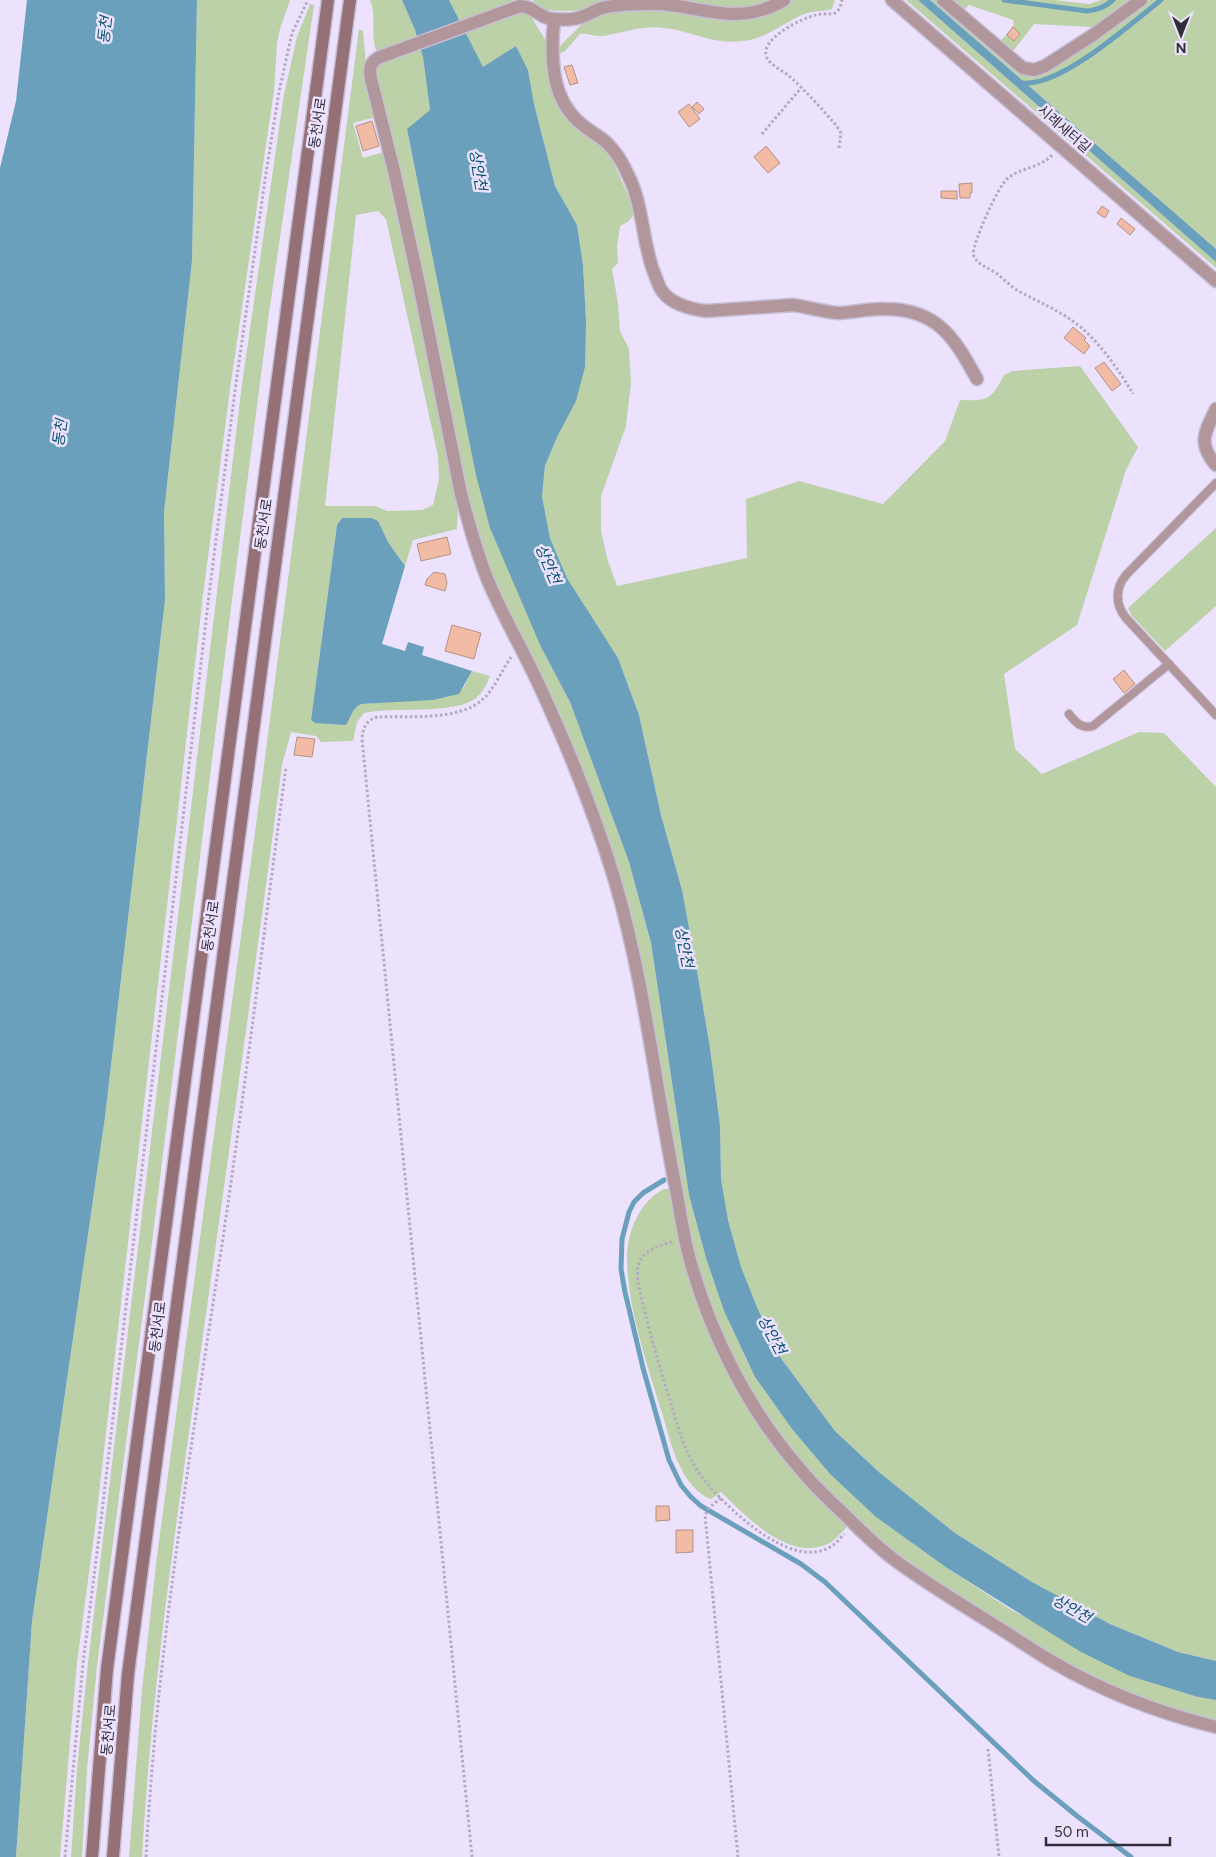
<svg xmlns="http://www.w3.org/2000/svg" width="1216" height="1857" font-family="Figtree,'Noto Sans KR',sans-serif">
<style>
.green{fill:#bcd1a7;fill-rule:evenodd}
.water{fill:#6aa0bb}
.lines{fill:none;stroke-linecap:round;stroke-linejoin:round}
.stream{stroke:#6aa0bb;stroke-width:5}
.building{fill:#f1bba5;stroke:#b59283}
.service-casing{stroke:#c7bed6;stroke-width:10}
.minor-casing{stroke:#c7bed6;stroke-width:15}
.tertiary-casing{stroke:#c7bed6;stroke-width:15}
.secondary-casing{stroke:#c7bed6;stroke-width:15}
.path{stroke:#b3aac1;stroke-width:3;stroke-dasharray:2.5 2.5;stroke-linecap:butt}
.service{stroke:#b1979b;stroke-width:8}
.minor{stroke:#b1979b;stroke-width:12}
.tertiary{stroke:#b1979b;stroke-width:12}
.secondary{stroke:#957177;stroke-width:12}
.labels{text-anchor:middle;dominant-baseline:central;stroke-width:5;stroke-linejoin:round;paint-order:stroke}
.street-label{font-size:14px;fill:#322d3a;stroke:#ece2fd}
.water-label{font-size:15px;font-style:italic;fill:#08526e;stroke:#ece2fd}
</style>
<rect width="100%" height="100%" fill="#ece2fd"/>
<g class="green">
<polygon points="197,0 290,0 280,29 277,43 274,91 231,382 203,595 95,1528 77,1662 60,1857 16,1857 32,1621 105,1117 165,600 164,512 192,261"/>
<path d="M370 0H402L415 30 423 57 430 110 407 130 449 338 541 647 570 702 629 862 651 943 689 1195 706 1258 724 1311 755 1377 792 1429 830 1474 876 1517 947 1568 1013 1611 1198 1697 1216 1700V1721L1176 1711 1087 1675 1045 1652 930 1580 859 1523 805 1468 760 1407 742 1374 718 1326 692 1253 636 946 536 669 491 571 471 512 375 76 379 52 376 50C370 33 377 16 370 0Z"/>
<path d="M449 0H525L526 2 520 10 530 15 548 44 553 91 560 110 565 118 576 128 606 150 612 159 634 209C634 219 628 222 620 226L617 247 618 263 612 269 618 303 620 331 629 349 631 383 626 426 601 496V531L607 558 617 586 747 558 746 499 799 481 883 504 945 441 960 400C987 401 992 400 1004 375L1013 371 1080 366 1138 447 1126 470 1077 625 1004 674 1015 749 1042 774 1139 732 1164 733 1216 787V1661L1178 1652 1110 1624 1032 1582 955 1533 880 1473 835 1431 780 1357 757 1307 741 1267 728 1220 721 1179 720 1125 710 1048 696 965 682 890 661 815 639 715 618 658 567 578 550 538 542 496 545 466 558 435 586 321 583 265 577 225 555 186 534 104 528 70 516 46 483 68Z"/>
<polygon points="533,0 778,0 759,9 588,9 572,11 541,10 533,3"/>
<path d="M790 0H835L832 9C822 12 812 10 802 15 781 24 766 39 743 41 712 45 692 31 664 28 643 25 623 33 603 36 595 37 588 33 580 34L565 51 557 55 556 50 582 24 599 13 641 7 772 12Z"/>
<polygon points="906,0 918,0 1216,262 1216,268"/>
<polygon points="930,0 938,0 1022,75 1034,75 1138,9 1148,0 1216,0 1216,249"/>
<polygon points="949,0 1054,0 1089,4 1101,0 1134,0 1093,30 1091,27 1034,24 1011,54 999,43 1014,25 1013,20 969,5 962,11"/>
<polygon points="310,4 314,5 269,313 230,616 152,1243 97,1666 87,1769 82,1857 71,1857 77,1769 88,1663 242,384 284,94 297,37"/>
<path d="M359 29 363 31 366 64 376 117 353 123 363 158 384 152 414 284 458 508 457 529 413 540 405 566 388 542 378 521 342 518 337 525 311 720 349 721C351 712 353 708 361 704L449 697 464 687 472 671 490 676C487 683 484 691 478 696 459 716 392 706 364 713L357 722 353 741 321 742 316 736 291 732 282 765C257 956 230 1145 203 1335 178 1510 152 1681 142 1857H129L142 1690 157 1556 263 773ZM378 211 386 219 438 456 439 480 433 505 422 510 387 511 376 506H325L356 215Z"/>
<polygon points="1216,528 1216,606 1165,651 1132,616 1128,608"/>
<path d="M664 1189H670L737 1385 847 1525 845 1529C840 1534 834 1541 828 1544 788 1562 746 1516 721 1492L711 1499C700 1496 687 1481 682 1470 672 1453 668 1432 662 1413 647 1364 627 1307 627 1256 628 1230 640 1201 664 1189Z"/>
</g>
<g class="water">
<polygon points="27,0 197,0 192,261 164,512 165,600 105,1117 32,1621 16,1857 0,1857 0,168 16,101"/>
<polygon points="402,0 449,0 483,67 516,46 528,70 534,104 555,186 577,225 583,265 586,321 585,367 576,401 558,435 545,466 542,496 550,538 567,578 618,658 639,715 661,815 682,890 696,965 710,1048 720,1125 721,1179 728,1220 741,1267 757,1307 780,1357 835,1431 880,1473 955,1533 1032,1582 1110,1624 1178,1652 1216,1661 1216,1700 1198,1697 1130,1676 1081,1652 947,1568 876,1517 830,1474 792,1429 755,1377 724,1311 706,1258 689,1195 651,943 629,862 570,702 541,647 490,528 476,475 407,129 430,110 423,57 415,30"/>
<polygon points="918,0 930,0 1216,249 1216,262"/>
<path d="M342 518H371L378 521 388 542 405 566 382 644 405 651 408 642 424 647 422 655 472 671 459 694 433 700 361 704C351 709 352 716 346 725L315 723 311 720 337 525Z"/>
</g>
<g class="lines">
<g class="stream">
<path d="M1004 0 1087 11C1098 10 1105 7 1113 0"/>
<path d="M1022 83C1061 87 1130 24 1161 0"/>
<polyline points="664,1180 643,1193 634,1202 629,1212 622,1239 621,1269 625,1292 643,1368 669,1460 681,1485 691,1497 701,1506 801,1564 825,1582 1034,1781 1077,1816 1131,1857"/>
</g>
</g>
<g class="building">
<polygon points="1013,27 1020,34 1014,41 1007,35"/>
<polygon points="572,65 578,83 570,85 564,67"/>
<polygon points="697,102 704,109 699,114 692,107"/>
<polygon points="689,104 700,119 689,127 678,112"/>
<polygon points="372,121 379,146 363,151 356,126"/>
<polygon points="766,146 780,163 768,173 754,157"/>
<polygon points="972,183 972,193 970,193 970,198 960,198 959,184"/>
<polygon points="941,191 957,191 957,199 941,198"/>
<polygon points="1102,206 1109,211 1105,218 1097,213"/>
<polygon points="1121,218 1135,229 1130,235 1117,224"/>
<polygon points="1073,327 1086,338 1084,340 1090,346 1084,354 1064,338"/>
<polygon points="1104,362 1121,384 1112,391 1095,368"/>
<polygon points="447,537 451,554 421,561 417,544"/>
<polygon points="434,572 445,574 447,583 445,591 425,585 427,579"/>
<polygon points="452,625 481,633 474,659 445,651"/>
<polygon points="1124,670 1135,684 1124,693 1113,679"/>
<polygon points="297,737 315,739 312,757 294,755"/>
<polygon points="656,1506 669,1506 670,1520 656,1521"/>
<polygon points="676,1530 693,1530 693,1552 676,1553"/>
</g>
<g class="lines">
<g class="service-casing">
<g id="service">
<path d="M1216 483 1126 575C1115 588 1115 604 1126 618L1216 715"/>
<path d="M1069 714C1076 723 1082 729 1093 726L1169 664"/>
</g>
</g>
<g class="minor-casing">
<g id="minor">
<path d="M784 0C732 31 694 0 640 4 627 5 614 5 602 8 595 10 590 14 584 16 575 20 564 20 554 19 540 19 534 6 520 6L380 57C370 62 369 68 371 79L395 175 419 284 461 494C469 524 477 554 489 583 504 618 524 652 540 687 569 750 595 814 615 881 644 980 655 1083 675 1184 680 1210 683 1235 690 1260 711 1336 749 1411 801 1470 814 1486 829 1500 844 1514 860 1530 877 1547 896 1561 929 1585 964 1606 999 1628 1017 1639 1034 1651 1051 1661 1102 1691 1159 1713 1216 1727"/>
<polyline points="943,0 1018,64 1023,68 1034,70 1045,66 1093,35 1141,0"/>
<path d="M554 19C551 51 550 92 574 117 583 128 597 134 607 143 616 152 623 163 628 175 643 204 642 239 653 270 656 277 658 285 662 291 672 305 691 309 706 311L793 305C808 307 823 312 838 313 854 313 869 308 885 309 937 309 954 337 977 379"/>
<path d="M1216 409C1205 432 1197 443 1216 465"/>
</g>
</g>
<g class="tertiary-casing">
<polyline id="tertiary" points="892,0 1216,281"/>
</g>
<g class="secondary-casing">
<g id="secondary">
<polyline points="92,1857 107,1669 328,0"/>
<polyline points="113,1857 128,1674 350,0"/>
</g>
</g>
<g class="path">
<polyline points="762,134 801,88"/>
<path d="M839 148 841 133 836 125C821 108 805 90 788 75 781 70 768 64 766 55 762 38 802 18 816 15 822 13 829 15 835 13 840 10 841 5 842 0"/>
<path d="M1052 155C1040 168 1022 167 1008 178 998 186 974 240 973 254 977 265 987 267 996 273 1004 279 1011 287 1020 292 1039 302 1058 310 1074 322 1097 338 1119 370 1133 394"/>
<path d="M672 1242C660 1245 640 1252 638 1267 637 1272 638 1278 638 1283 647 1323 658 1362 670 1400 677 1422 682 1445 694 1465 709 1491 749 1528 776 1542 792 1551 814 1557 830 1547 836 1544 840 1538 844 1534"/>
<polyline points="721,1498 710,1507 705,1515 738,1857"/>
<polyline points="988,1749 999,1857"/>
<polyline points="65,1857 83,1663 100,1529 209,595 236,383 266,173 279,92 292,33 308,0"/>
<path d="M146 1857C157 1649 192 1443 223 1238 246 1081 265 924 286 767"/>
<path d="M472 1857 362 739C363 727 366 721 377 717 406 716 461 721 483 699 495 688 502 670 511 657"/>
</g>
<use href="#service" class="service"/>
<use href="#minor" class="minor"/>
<use href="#tertiary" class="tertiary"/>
<use href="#secondary" class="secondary"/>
</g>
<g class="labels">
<g class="street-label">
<text transform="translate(318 123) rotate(-82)">동천서로</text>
<text transform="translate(1064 129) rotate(41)">시례새터길</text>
<text transform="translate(264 524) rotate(-82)">동천서로</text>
<text transform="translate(211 926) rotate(-82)">동천서로</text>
<text transform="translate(158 1327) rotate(-83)">동천서로</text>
<text transform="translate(109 1730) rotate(-85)">동천서로</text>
</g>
<g class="water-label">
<text transform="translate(105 30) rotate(-84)">동천</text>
<text transform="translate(478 170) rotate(81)">상안천</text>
<text transform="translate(60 433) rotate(-82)">동천</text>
<text transform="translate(548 564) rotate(67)">상안천</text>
<text transform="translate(684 947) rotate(79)">상안천</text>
<text transform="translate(772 1335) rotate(62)">상안천</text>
<text transform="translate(1072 1609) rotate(29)">상안천</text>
</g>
</g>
<g transform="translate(1181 35) rotate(180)" stroke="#ece2fd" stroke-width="4" paint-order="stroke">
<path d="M0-4L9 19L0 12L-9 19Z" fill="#322d3a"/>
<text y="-8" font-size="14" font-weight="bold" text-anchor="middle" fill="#322d3a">N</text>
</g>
<path d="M1046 1837v8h124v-8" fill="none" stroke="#322d3a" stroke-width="2.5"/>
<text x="1054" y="1837" font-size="15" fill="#322d3a" stroke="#ece2fd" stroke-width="4" paint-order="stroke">50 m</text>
</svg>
